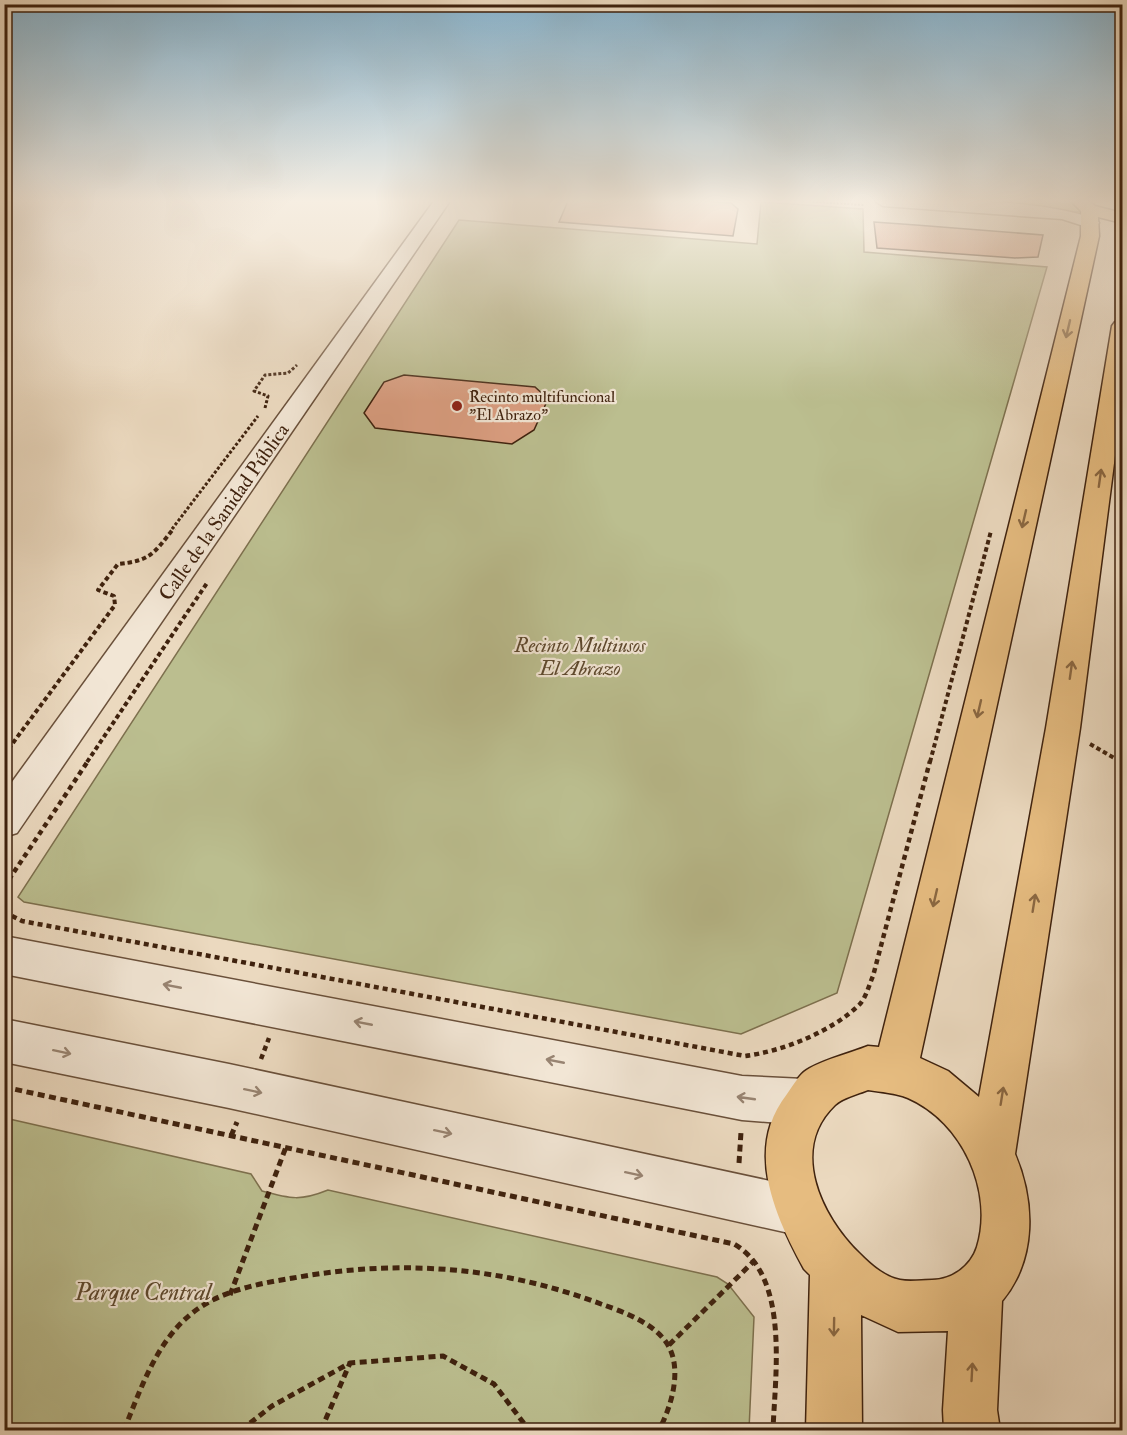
<svg xmlns="http://www.w3.org/2000/svg" width="1127" height="1435" font-family="'IM FELL Double Pica',serif">
<style>
.green{fill:#bbbe8f;stroke:#7d704e;stroke-width:1.5}
.building{fill:#dc9f82;stroke:#3f220e;stroke-width:1.5}
.lines{fill:none;stroke-linecap:round;stroke-linejoin:round}
.minor-casing{stroke:#6a503a;stroke-width:3}
.major-casing{stroke:#3f220e;stroke-width:3}
.path-far4{stroke:#3f220e;stroke-width:2;stroke-dasharray:2 1.5;stroke-linecap:butt}
.path-far3{stroke:#3f220e;stroke-width:3;stroke-dasharray:3 2;stroke-linecap:butt}
.path-far2{stroke:#3f220e;stroke-width:4;stroke-dasharray:4.5 3;stroke-linecap:butt}
.path-far1{stroke:#3f220e;stroke-width:4.5;stroke-dasharray:5 4;stroke-linecap:butt}
.path{stroke:#3f220e;stroke-width:5;stroke-dasharray:7 4.5;stroke-linecap:butt}
.minor{fill:#f2e6d5;fill-rule:evenodd}
.major{fill:#e6bc80;fill-rule:evenodd}
.oneway{stroke:#8a6741}
.oneway2{stroke:#988472}
.poi-dot{fill:#8f2418;stroke:#f2e6d5;stroke-width:2}
.labels{text-anchor:middle;dominant-baseline:central;stroke-width:4.5;stroke-linejoin:round;paint-order:stroke}
.far-poi-label{font-size:16px;fill:#3f220e;stroke:#f2e6d5;text-anchor:start}
.street-label{font-size:20px;fill:#3f220e;stroke:#f2e6d5}
.park-label{font-size:20px;font-style:italic;fill:#5e492e;stroke:#f2e6d5}
.near-park-label{font-size:24px;font-style:italic;fill:#5e492e;stroke:#f2e6d5}
</style>
<rect width="100%" height="100%" fill="#ebd9bf"/>
<filter id="stains"><feTurbulence type="fractalNoise" baseFrequency=".00333" numOctaves="4"/><feColorMatrix values="0 0 0 0 .2 0 0 0 0 .09 0 0 0 0 .02 0 0 0 .5 -.17"/></filter>
<radialGradient id="worn" r=".72"><stop offset=".6" stop-color="#630" stop-opacity="0"/><stop offset="1" stop-color="#630" stop-opacity=".3"/></radialGradient>
<g class="green">
<polygon points="883,201 1079,201 1089,210 1064,214"/>
<polygon points="761,202 863,209 864,252 1047,267 837,993 741,1034 24,902 18,897 459,220 757,244"/>
<path d="M5 1118 251 1174 262 1191C291 1199 301 1201 328 1190L717 1277 728 1284 754 1317 749 1430H5Z"/>
</g>
<g class="building">
<polygon points="568,201 704,201 731,203 738,209 733,236 559,222"/>
<polygon points="874,222 916,225 1043,235 1038,257 1015,258 877,248"/>
<polygon points="404,375 535,387 548,399 534,430 512,444 375,428 364,413 384,382"/>
</g>
<g class="lines">
<g class="minor-casing">
<g id="minor">
<polygon points="434,201 450,201 17,833 4,837 4,793"/>
<path d="M875 201C944 201 1031 197 1096 219L1099 223 1090 228 1062 219 883 206Z"/>
<polygon points="4,936 742,1076 804,1079 820,1086 827,1102 820,1118 804,1125 742,1120 4,974"/>
<polygon points="4,1019 229,1064 798,1187 815,1194 822,1211 815,1228 798,1235 229,1108 4,1062"/>
</g>
</g>
<g class="major-casing">
<path id="major" d="M1071 201H1089L1095 206 1122 213V223L1098 217 1099 236 920 1058 948 1071 979 1097 1046 728 1112 326 1115 322 1122 320V401L1080 728 1015 1154C1035 1201 1037 1259 1002 1301L997 1410 1000 1430H944L943 1410 948 1331 898 1332 861 1315 862 1430H806L810 1275 804 1269C775 1216 744 1149 787 1094 792 1087 798 1077 804 1072 818 1061 851 1053 868 1046L879 1047 1081 236V211ZM868 1090C881 1092 896 1093 908 1098 963 1122 994 1192 977 1247 971 1266 952 1280 932 1280 922 1280 910 1282 900 1280 884 1277 870 1264 859 1253 821 1216 789 1149 835 1105 842 1098 858 1094 868 1090Z"/>
</g>
<polyline class="path-far4" points="802,201 864,205"/>
<g class="path-far3">
<polyline points="265,408 268,396 254,391 265,375 288,373 297,365"/>
<polyline points="172,529 258,416"/>
</g>
<g class="path-far2">
<polyline points="1090,744 1121,762"/>
<path d="M4 755 115 605 114 596 98 590 118 564C151 561 154 553 174 528"/>
<polyline points="87,762 207,583"/>
<polyline points="930,762 991,531"/>
</g>
<g class="path-far1">
<polyline points="1118,761 1122,763"/>
<polyline points="4,871 13,872"/>
<polyline points="4,887 88,761"/>
<path d="M4 912 22 921 745 1056C783 1051 831 1032 859 1005 866 998 869 985 873 976L930 761"/>
<polyline points="261,1059 269,1038"/>
</g>
<g class="path">
<path d="M4 1087 734 1244C790 1276 775 1375 773 1430"/>
<polyline points="231,1136 237,1122"/>
<polyline points="739,1163 741,1132"/>
<polyline points="230,1295 286,1147"/>
<polyline points="669,1345 755,1260"/>
<path d="M124 1430C142 1386 158 1336 199 1308 225 1290 262 1283 293 1278 398 1259 501 1266 601 1304 624 1312 657 1324 669 1347 682 1372 671 1407 659 1430"/>
<polyline points="241,1430 272,1406 350,1363 443,1356 494,1384 529,1430"/>
<polyline points="321,1430 350,1363"/>
</g>
<use href="#minor" class="minor"/>
<use href="#major" class="major"/>
</g>
<defs><path id="oneway-shaft" d="M-6 0H5M1.5-3L5.5 0L1.5 3" fill="none" stroke-width="1.6" stroke-linecap="round" stroke-linejoin="round" transform="scale(1.5)"/></defs>
<g class="oneway">
<use href="#oneway-shaft" transform="translate(1068 329) rotate(103)"/>
<use href="#oneway-shaft" transform="translate(1100 478) rotate(-82)"/>
<use href="#oneway-shaft" transform="translate(1024 519) rotate(103)"/>
<use href="#oneway-shaft" transform="translate(1071 670) rotate(-82)"/>
<use href="#oneway-shaft" transform="translate(979 709) rotate(103)"/>
<use href="#oneway-shaft" transform="translate(935 898) rotate(103)"/>
<use href="#oneway-shaft" transform="translate(1034 903) rotate(-81)"/>
<use href="#oneway-shaft" transform="translate(1002 1096) rotate(-81)"/>
<use href="#oneway-shaft" transform="translate(834 1327) rotate(91)"/>
<use href="#oneway-shaft" transform="translate(972 1372) rotate(-87)"/>
</g>
<g class="oneway2">
<use href="#oneway-shaft" transform="translate(172 986) rotate(-169)"/>
<use href="#oneway-shaft" transform="translate(363 1023) rotate(-169)"/>
<use href="#oneway-shaft" transform="translate(62 1052) rotate(12)"/>
<use href="#oneway-shaft" transform="translate(555 1061) rotate(-169)"/>
<use href="#oneway-shaft" transform="translate(253 1091) rotate(12)"/>
<use href="#oneway-shaft" transform="translate(746 1098) rotate(-172)"/>
<use href="#oneway-shaft" transform="translate(443 1132) rotate(12)"/>
<use href="#oneway-shaft" transform="translate(634 1174) rotate(12)"/>
</g>
<linearGradient id="sky" x2="0" y2="1"><stop stop-color="#88b6d2"/><stop offset="0.5" stop-color="#f6eee2"/><stop offset="1" stop-color="#f6eee2" stop-opacity="0"/></linearGradient>
<rect width="1127" height="402" fill="url(#sky)"/>
<circle class="poi-dot" cx="457" cy="406" r="6"/>
<g class="labels">
<g class="far-poi-label">
<text x="469" y="397">Recinto multifuncional<tspan x="469" dy="18">"El Abrazo"</tspan></text>
</g>
<g class="street-label">
<text transform="translate(224 512) rotate(-55)">Calle de la Sanidad Pública</text>
</g>
<g class="park-label">
<text x="580" y="645">Recinto Multiusos<tspan x="580" dy="23">El Abrazo</tspan></text>
</g>
<g class="near-park-label">
<text x="143" y="1292">Parque Central</text>
</g>
</g>
<rect width="1127" height="1435" fill="none" stroke="#ebd9bf" stroke-width="24"/>
<rect x="6" y="6" width="1115" height="1423" fill="none" stroke="#3f220e" stroke-width="3"/>
<rect x="12" y="12" width="1103" height="1411" fill="none" stroke="#3f220e" stroke-width="1.5"/>
<rect width="100%" height="100%" filter="url(#stains)"/>
<rect width="100%" height="100%" fill="url(#worn)"/>
</svg>
